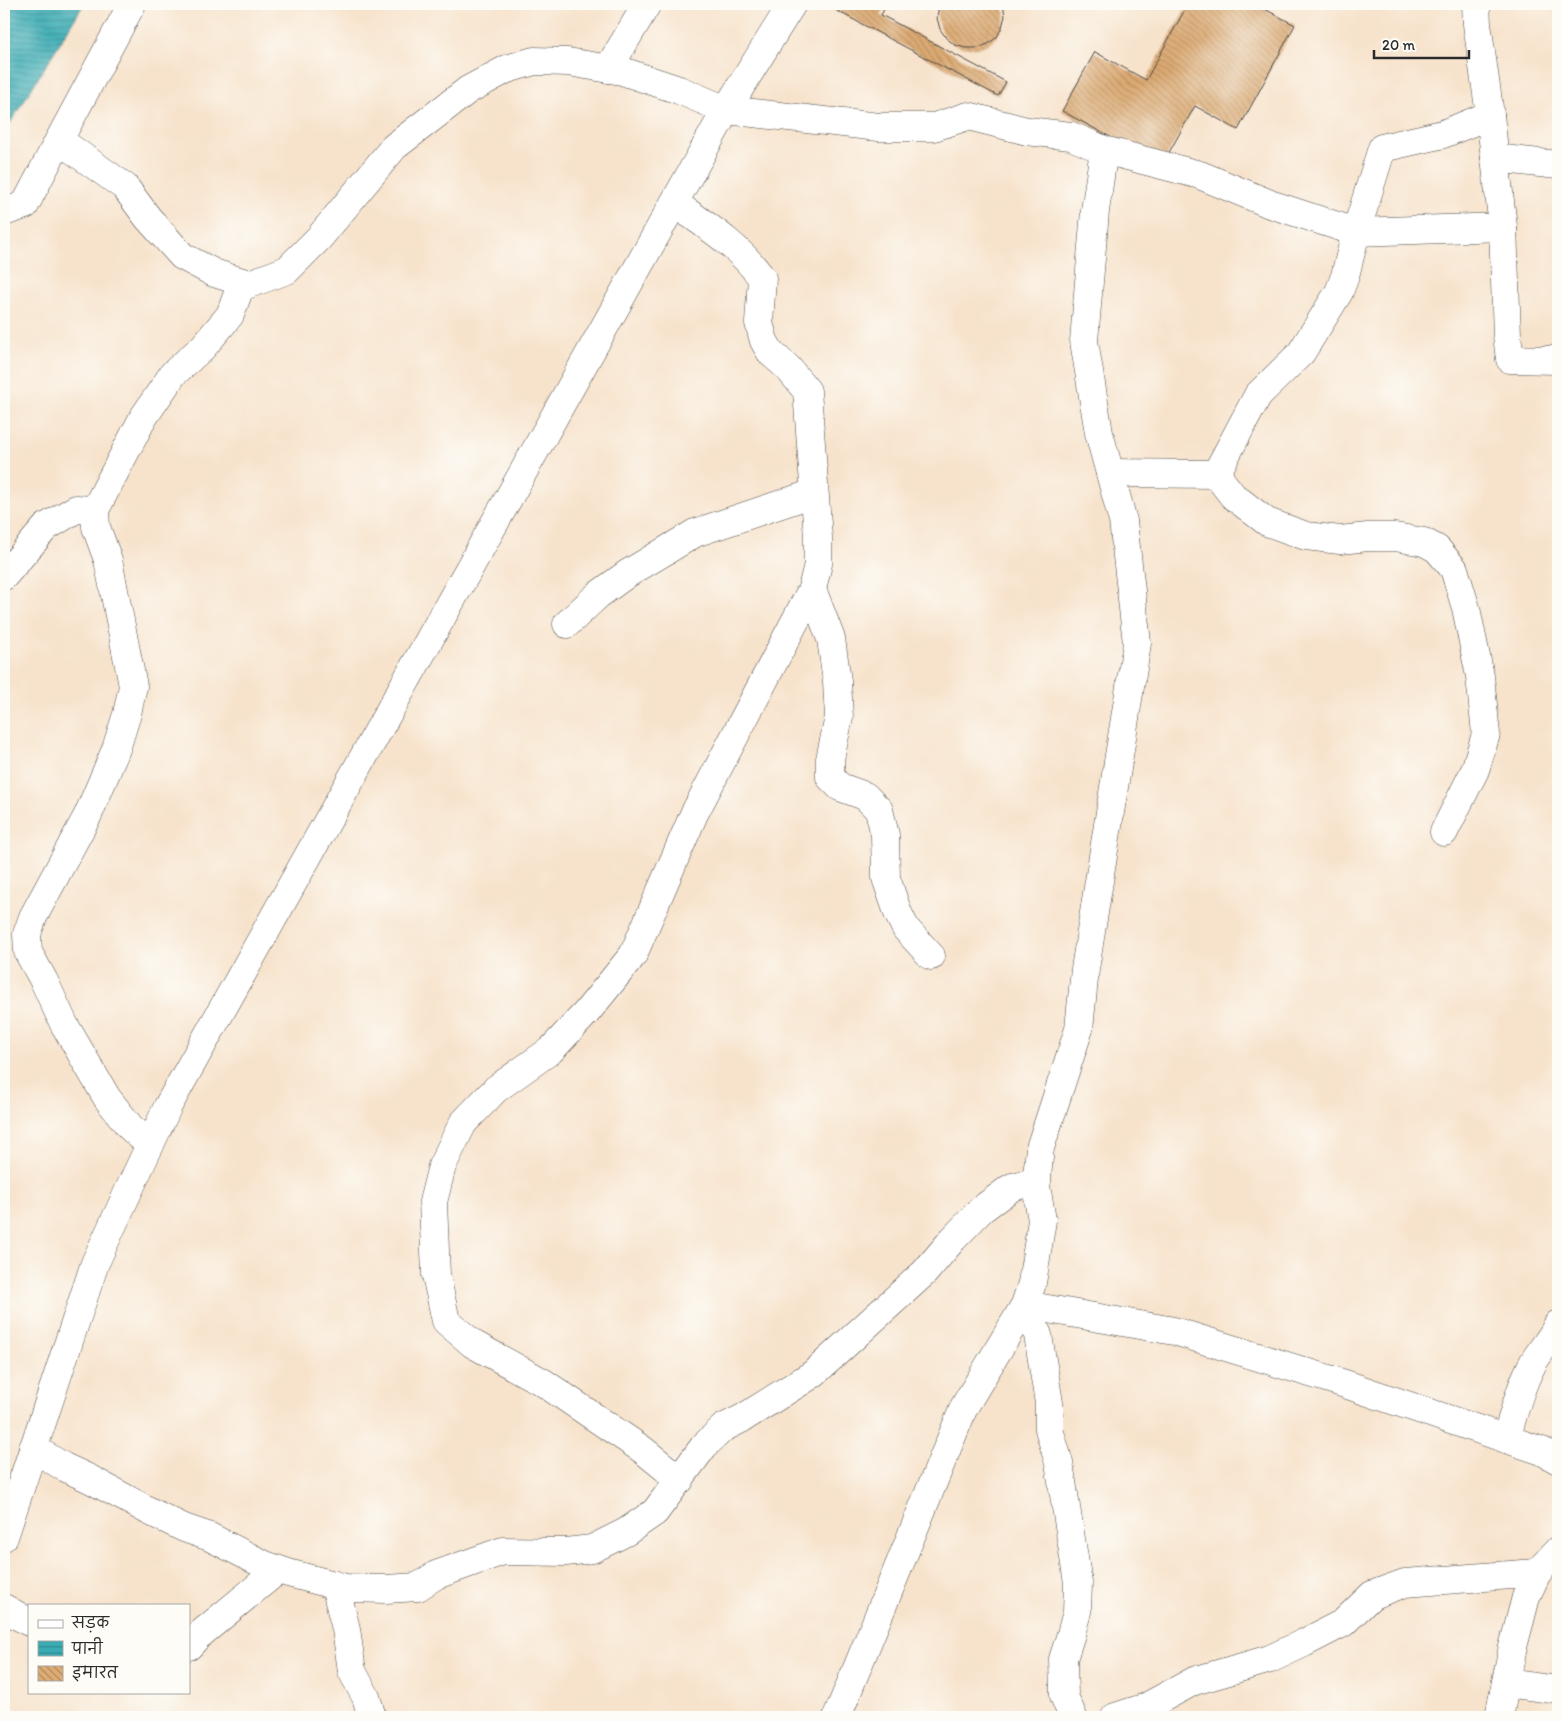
<svg xmlns="http://www.w3.org/2000/svg" width="1562" height="1721" font-family="Itim,'Playpen Sans Deva',sans-serif">
<style>
.water{fill:url(#water-rules);stroke:#326b6f}
.building{fill:url(#building-back-hatch)}
.lines{fill:none;stroke-linecap:round;stroke-linejoin:round}
.minor-casing{stroke:#4a4743;stroke-width:29}
.minor{stroke:#fff;stroke-width:28}
</style>
<defs>
<pattern id="water-rules" width="6" height="5" patternUnits="userSpaceOnUse" patternTransform="scale(1.25)"><rect width="6" height="5" fill="#39abb3"/><path d="M0 2.5h6" fill="none" stroke="#308b92"/></pattern>
<pattern id="building-back-hatch" width="6" height="6" patternUnits="userSpaceOnUse" patternTransform="scale(1.25)"><rect width="6" height="6" fill="#ddab73"/><path d="M-1 5l2 2M0 0l6 6M5-1l2 2" fill="none" stroke="#b38b5f"/></pattern>
</defs>
<rect width="100%" height="100%" fill="#fdfcf7"/>
<filter id="ink" filterUnits="userSpaceOnUse"><feTurbulence type="fractalNoise" baseFrequency=".02" numOctaves="2"/><feDisplacementMap in="SourceGraphic" scale="10" xChannelSelector="R" yChannelSelector="G"/><feConvolveMatrix kernelMatrix="1 2 1 2 8 2 1 2 1" color-interpolation-filters="sRGB"/></filter>
<filter id="wash" filterUnits="userSpaceOnUse"><feTurbulence type="fractalNoise" baseFrequency=".0096" numOctaves="4" result="noise"/><feDisplacementMap in="SourceGraphic" scale="20" xChannelSelector="R" yChannelSelector="G"/><feGaussianBlur stdDeviation="1.12" result="paint"/><feColorMatrix in="noise" values="0 0 0 0 0 0 0 0 0 0 0 0 0 0 0 0 0 1.4 0 .05"/><feComposite in="paint" operator="in"/></filter>
<g filter="url(#wash)">
<rect width="100%" height="100%" fill="#f7e3cc"/>
<polygon class="water" points="4,4 84,4 4,133"/>
<g id="blocks">
<g class="building">
<polygon points="824,4 887,4 881,15 1006,82 998,96"/>
<polygon points="939,4 1003,4 1005,16 1002,27 997,37 988,44 978,48 966,48 955,45 946,38 940,29 937,18"/>
<polygon points="1188,4 1255,4 1295,25 1238,130 1195,106 1162,165 1062,111 1095,52 1146,80"/>
</g>
</g>
</g>
<g filter="url(#ink)">
<use href="#blocks" fill-opacity="0" stroke="#4a4743" stroke-width="1"/>
<g class="lines">
<g class="minor-casing">
<g id="minor">
<polyline points="1476,4 1477,24 1490,115"/>
<polyline points="608,69 647,4"/>
<polyline points="59,140 132,4"/>
<polyline points="1495,158 1558,165"/>
<path d="M674 203C707 226 738 245 762 278L759 323 764 341 771 353 788 368 807 391 818 537V564L812 589 831 639 837 681 839 717 830 759V777L840 787 865 796 879 810 885 835 886 878 898 913 906 929 931 956"/>
<polyline points="4,212 25,205 59,140 125,187 148,218 182,256 214,273 249,284 287,270 319,238 394,147 468,90 507,69 534,61 568,62 622,71 679,90 726,110 879,127 934,127 968,116 1027,131 1071,136 1104,150 1200,175 1270,204 1356,232 1503,227"/>
<polyline points="1110,473 1216,474 1258,395 1301,353 1339,292 1345,276 1356,232 1382,148 1443,134 1490,115 1503,227 1507,335 1510,359 1558,360"/>
<polyline points="1216,474 1233,496 1267,522 1306,536 1340,540 1368,537 1395,537 1424,542 1437,549 1454,569 1466,608 1480,676 1486,734 1475,770 1444,832"/>
<polyline points="4,576 46,527 76,509 95,510"/>
<polyline points="567,624 598,595 627,574 695,533 814,493"/>
<polyline points="150,1145 130,1127 107,1098 64,1024 44,981 28,952 27,934 33,917 88,815 116,749 127,714 133,686 108,560 96,527 95,510 143,418 173,374 203,347 230,315 242,282"/>
<path d="M1506 1439C1514 1413 1520 1387 1533 1363 1541 1349 1552 1338 1558 1324"/>
<polyline points="33,1448 64,1467 90,1479 151,1512 184,1528 210,1537 265,1565 288,1573 346,1588 386,1589 418,1587 436,1575 503,1551 566,1552 592,1549 626,1532 655,1512 704,1446 723,1428 743,1418 813,1374 925,1272 953,1239 982,1209 1012,1187 1037,1181"/>
<polyline points="680,1480 643,1450 544,1383 473,1344 446,1321 436,1275 433,1202 442,1166 463,1123 496,1089 551,1050 586,1013 633,955 694,814 812,589"/>
<polyline points="4,1537 95,1263 168,1106 726,110 792,4"/>
<polyline points="335,1585 346,1629 352,1671 366,1697 372,1717"/>
<polyline points="4,1608 29,1622"/>
<polyline points="189,1646 198,1636 278,1570"/>
<polyline points="1506,1683 1558,1690"/>
<polyline points="837,1717 964,1407 1025,1305 1174,1331 1342,1383 1542,1451 1558,1460"/>
<polyline points="1073,1717 1064,1696 1063,1659 1071,1634 1077,1612 1078,1583 1059,1463 1049,1429 1049,1403 1038,1335 1025,1305 1032,1283 1042,1220 1036,1186 1040,1148 1079,1029 1085,969 1137,643 1123,521 1099,433 1084,341 1095,211 1104,150"/>
<polyline points="1115,1717 1146,1707 1194,1681 1270,1659 1304,1643 1343,1623 1372,1595 1405,1583 1537,1573"/>
<polyline points="1499,1717 1512,1651 1526,1597 1537,1573 1558,1550"/>
</g>
</g>
<use href="#minor" class="minor"/>
</g>
</g>
<rect width="1562" height="1721" fill="none" stroke="#fdfcf7" stroke-width="20"/>
<rect x="28" y="1604" width="162" height="90" fill="#fdfcf7" stroke="#a9a8a5"/>
<rect x="38" y="1620" width="25" height="8" fill="#ffffff" stroke="#a9a8a5"/>
<text x="72" y="1628" font-size="15" fill="#2b2b2b">सड़क</text>
<rect x="38" y="1641" width="25" height="15" fill="url(#water-rules)" stroke="#a9a8a5"/>
<text x="72" y="1654" font-size="15" fill="#2b2b2b">पानी</text>
<rect x="38" y="1666" width="25" height="15" fill="url(#building-back-hatch)" stroke="#a9a8a5"/>
<text x="72" y="1678" font-size="15" fill="#2b2b2b">इमारत</text>
<path d="M1374 50v8h95v-8" fill="none" stroke="#2b2b2b" stroke-width="2.5"/>
<text x="1382" y="50" font-size="15" fill="#2b2b2b" stroke="#fdfcf7" stroke-width="4" paint-order="stroke">20 m</text>
</svg>
